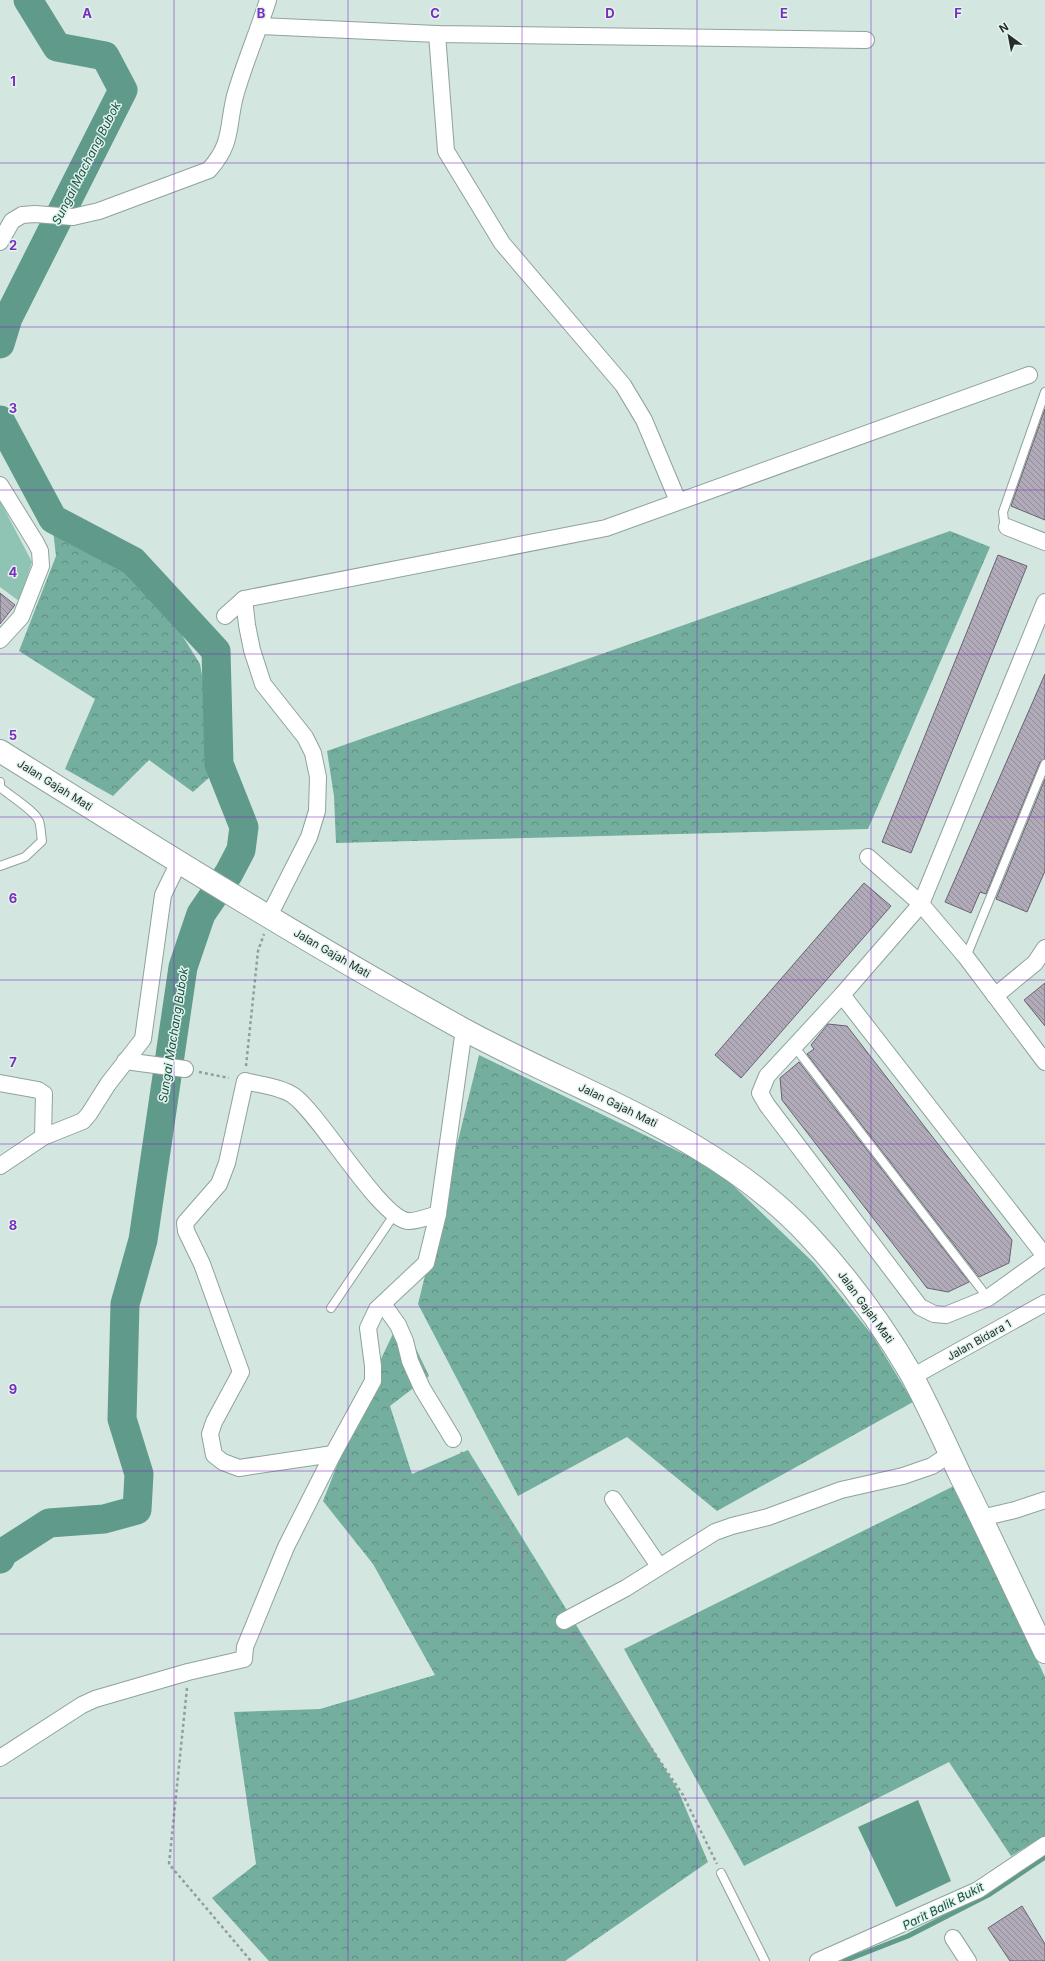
<svg xmlns="http://www.w3.org/2000/svg" width="1045" height="1961" font-family="Inter,sans-serif">
<style>
.grass{fill:#8fc4b4}
.forest{fill:url(#forest-crowns)}
.water{fill:#5f9a8a}
.lines{fill:none;stroke-linecap:round;stroke-linejoin:round}
.stream{stroke:#5f9a8a;stroke-width:5}
.river{stroke:#5f9a8a;stroke-width:29}
.building{fill:url(#building-back-hatch);stroke:#696371}
.lane-casing{stroke:#8fa29c;stroke-width:10}
.street-casing{stroke:#8fa29c;stroke-width:18}
.secondary-casing{stroke:#8fa29c;stroke-width:24}
.path{stroke:#909f9a;stroke-width:2.5;stroke-dasharray:3 3;stroke-linecap:butt}
.lane{stroke:#fff;stroke-width:8}
.street{stroke:#fff;stroke-width:16}
.secondary{stroke:#fff;stroke-width:22}
.grid{fill:none;stroke:#7b2cbf;stroke-width:1;stroke-opacity:0.55}
.labels{text-anchor:middle;dominant-baseline:central;stroke-width:3;stroke-linejoin:round;paint-order:stroke}
.street-label{font-size:11px;fill:#252c2a;stroke:#e0f4ed}
.water-label{font-size:12px;font-style:italic;fill:#1c4e42;stroke:#e0f4ed}
.grid-label{font-size:13px;text-anchor:middle;font-weight:bold;fill:#7b2cbf;stroke:#e0f4ed;stroke-width:3;stroke-linejoin:round;paint-order:stroke}
</style>
<defs>
<pattern id="forest-crowns" width="20" height="18" patternUnits="userSpaceOnUse"><rect width="20" height="18" fill="#74ae9e"/><path d="M2 6a3 3 0 1 1 6 0M12 15a3 3 0 1 1 6 0" fill="none" stroke="#5f8e81"/></pattern>
<pattern id="building-back-hatch" width="6" height="6" patternUnits="userSpaceOnUse"><rect width="6" height="6" fill="#b1aab9"/><path d="M-1 5l2 2M0 0l6 6M5-1l2 2" fill="none" stroke="#908b97"/></pattern>
</defs>
<rect width="100%" height="100%" fill="#d3e7e0"/>
<polygon class="grass" points="0,501 32,562 19,601 0,587"/>
<g class="forest">
<polygon points="53,530 131,573 180,632 200,664 209,714 212,775 193,792 149,760 113,796 65,769 95,699 19,651 56,556"/>
<polygon points="950,531 990,547 868,829 336,843 334,796 327,751"/>
<polygon points="479,1055 717,1170 814,1263 873,1336 913,1402 717,1511 627,1437 518,1496 418,1304"/>
<polygon points="401,1317 429,1376 390,1406 412,1474 468,1450 678,1790 708,1862 565,1961 269,1961 212,1898 256,1864 234,1712 320,1709 435,1675 373,1564 323,1501 371,1380"/>
<polygon points="956,1485 1045,1677 1045,1836 1011,1856 949,1762 744,1866 624,1649"/>
</g>
<polygon class="water" points="918,1800 951,1881 896,1907 858,1827"/>
<g class="lines">
<polyline class="stream" points="844,1961 908,1936 990,1894 1045,1857"/>
<g class="river">
<polyline points="0,344 8,318 123,90 105,56 57,47 28,0"/>
<polyline points="0,420 53,519 133,561 216,651 219,764 244,827 241,850 229,873 201,914 183,967 143,1240 125,1304 122,1419 139,1474 137,1510 104,1519 49,1523 4,1552 0,1559"/>
</g>
</g>
<g class="building">
<polygon points="1045,409 1045,520 1011,506"/>
<polygon points="998,555 1027,566 911,853 882,842"/>
<polygon points="0,593 15,605 0,624"/>
<polygon points="1045,674 1045,759 1040,762 986,894 980,892 971,913 945,902"/>
<polygon points="1045,779 1045,871 1027,912 996,899"/>
<polygon points="864,883 891,906 741,1078 715,1055"/>
<polygon points="1045,983 1045,1026 1024,1000"/>
<polygon points="828,1024 847,1026 1012,1240 1009,1263 979,1277 807,1054 814,1049 811,1045"/>
<polygon points="799,1062 969,1282 948,1292 927,1288 782,1100 780,1078"/>
<polygon points="1022,1906 1045,1944 1045,1961 1010,1961 988,1928"/>
</g>
<g class="lines">
<g class="lane-casing">
<g id="lane">
<polyline points="1007,527 1004,521 1003,512 1045,392"/>
<path d="M0 782V787C10 796 35 811 39 821 41 827 41 835 42 841L25 857 0 866"/>
<polyline points="966,957 1045,764"/>
<polyline points="794,1046 988,1298"/>
<polyline points="331,1308 394,1215"/>
<polyline points="721,1873 765,1961"/>
</g>
</g>
<g class="street-casing">
<g id="street">
<polyline points="260,26 437,34 866,40"/>
<polyline points="437,34 446,151 502,243 623,385 644,420 678,501"/>
<path d="M0 242 12 221 22 215 35 214 73 217 99 211 209 170C233 143 227 128 235 96 244 64 258 32 268 0"/>
<polyline points="0,485 36,543 40,551 41,566 21,617 0,640"/>
<polyline points="1007,527 1045,542"/>
<polyline points="244,599 247,625 252,650 263,684 305,737 313,753 318,777 317,811 309,837 269,916"/>
<polyline points="1045,602 921,904 842,995 767,1076 760,1093 767,1105 920,1307 934,1314 946,1315 988,1298 1045,1257"/>
<polyline points="225,616 244,599 606,528 1029,375"/>
<polyline points="868,857 921,904 966,957 1045,1062"/>
<polyline points="842,995 1045,1256"/>
<polyline points="995,996 1035,963 1045,948"/>
<polyline points="125,1061 185,1069"/>
<polyline points="0,1083 38,1090 44,1094 43,1137"/>
<polyline points="0,1166 43,1137 83,1121 89,1114 108,1084 143,1039 163,895 179,862"/>
<polyline points="383,1304 398,1325 405,1341 410,1361 422,1388 453,1439"/>
<polyline points="912,1377 1045,1303"/>
<path d="M333 1454 239 1468 223 1462 214 1455 210 1434 214 1422 241 1372 202 1264 186 1231 185 1223 219 1184 227 1163 245 1081C260 1085 282 1087 294 1096 322 1117 380 1218 408 1221 415 1222 431 1216 438 1214"/>
<polyline points="613,1499 659,1566"/>
<polyline points="981,1518 1015,1510 1045,1500"/>
<polyline points="564,1621 626,1588 715,1532 732,1526 768,1517 841,1490 903,1476 932,1466 950,1454"/>
<polyline points="0,1758 82,1705 95,1699 188,1672 244,1659 245,1647 286,1547 333,1454 373,1381 373,1366 368,1328 377,1309 426,1263 438,1214 464,1029"/>
<polyline points="953,1938 968,1961"/>
<polyline points="818,1961 978,1890 1045,1845"/>
</g>
</g>
<g class="secondary-casing">
<path id="secondary" d="M0 751C152 846 304 941 461 1028 580 1093 714 1134 809 1236 848 1278 882 1324 911 1374 929 1407 945 1443 961 1477 990 1535 1017 1594 1045 1652"/>
</g>
<g class="path">
<polyline points="246,1066 258,951 264,934"/>
<polyline points="199,1072 229,1078"/>
<polyline points="461,1452 557,1608"/>
<polyline points="574,1634 683,1795 717,1864"/>
<polyline points="187,1688 169,1864 251,1961"/>
</g>
<use href="#lane" class="lane"/>
<use href="#street" class="street"/>
<use href="#secondary" class="secondary"/>
</g>
<path class="grid" d="M174 0V1961M348 0V1961M522 0V1961M697 0V1961M871 0V1961M0 163H1045M0 327H1045M0 490H1045M0 654H1045M0 817H1045M0 980H1045M0 1144H1045M0 1307H1045M0 1471H1045M0 1634H1045M0 1798H1045"/>
<g class="labels">
<g class="street-label">
<text transform="translate(55 785) rotate(32)">Jalan Gajah Mati</text>
<text transform="translate(332 953) rotate(30)">Jalan Gajah Mati</text>
<text transform="translate(618 1105) rotate(26)">Jalan Gajah Mati</text>
<text transform="translate(866 1307) rotate(54)">Jalan Gajah Mati</text>
<text transform="translate(979 1340) rotate(-29)">Jalan Bidara 1</text>
</g>
<g class="water-label">
<text transform="translate(86 163) rotate(-63)">Sungai Machang Bubok</text>
<text transform="translate(173 1035) rotate(-81)">Sungai Machang Bubok</text>
<text transform="translate(943 1906) rotate(-27)">Parit Balik Bukit</text>
</g>
</g>
<g class="grid-label">
<text x="87" y="18">A</text>
<text x="261" y="18">B</text>
<text x="435" y="18">C</text>
<text x="610" y="18">D</text>
<text x="784" y="18">E</text>
<text x="958" y="18">F</text>
<text x="13" y="86">1</text>
<text x="13" y="250">2</text>
<text x="13" y="413">3</text>
<text x="13" y="577">4</text>
<text x="13" y="740">5</text>
<text x="13" y="903">6</text>
<text x="13" y="1067">7</text>
<text x="13" y="1230">8</text>
<text x="13" y="1394">9</text>
</g>
<g transform="translate(1009 36) rotate(328)" stroke="#e0f4ed" stroke-width="3" paint-order="stroke">
<path d="M0-3L7 15L0 10L-7 15Z" fill="#252c2a"/>
<text y="-6" font-size="11" font-weight="bold" text-anchor="middle" fill="#252c2a">N</text>
</g>
</svg>
